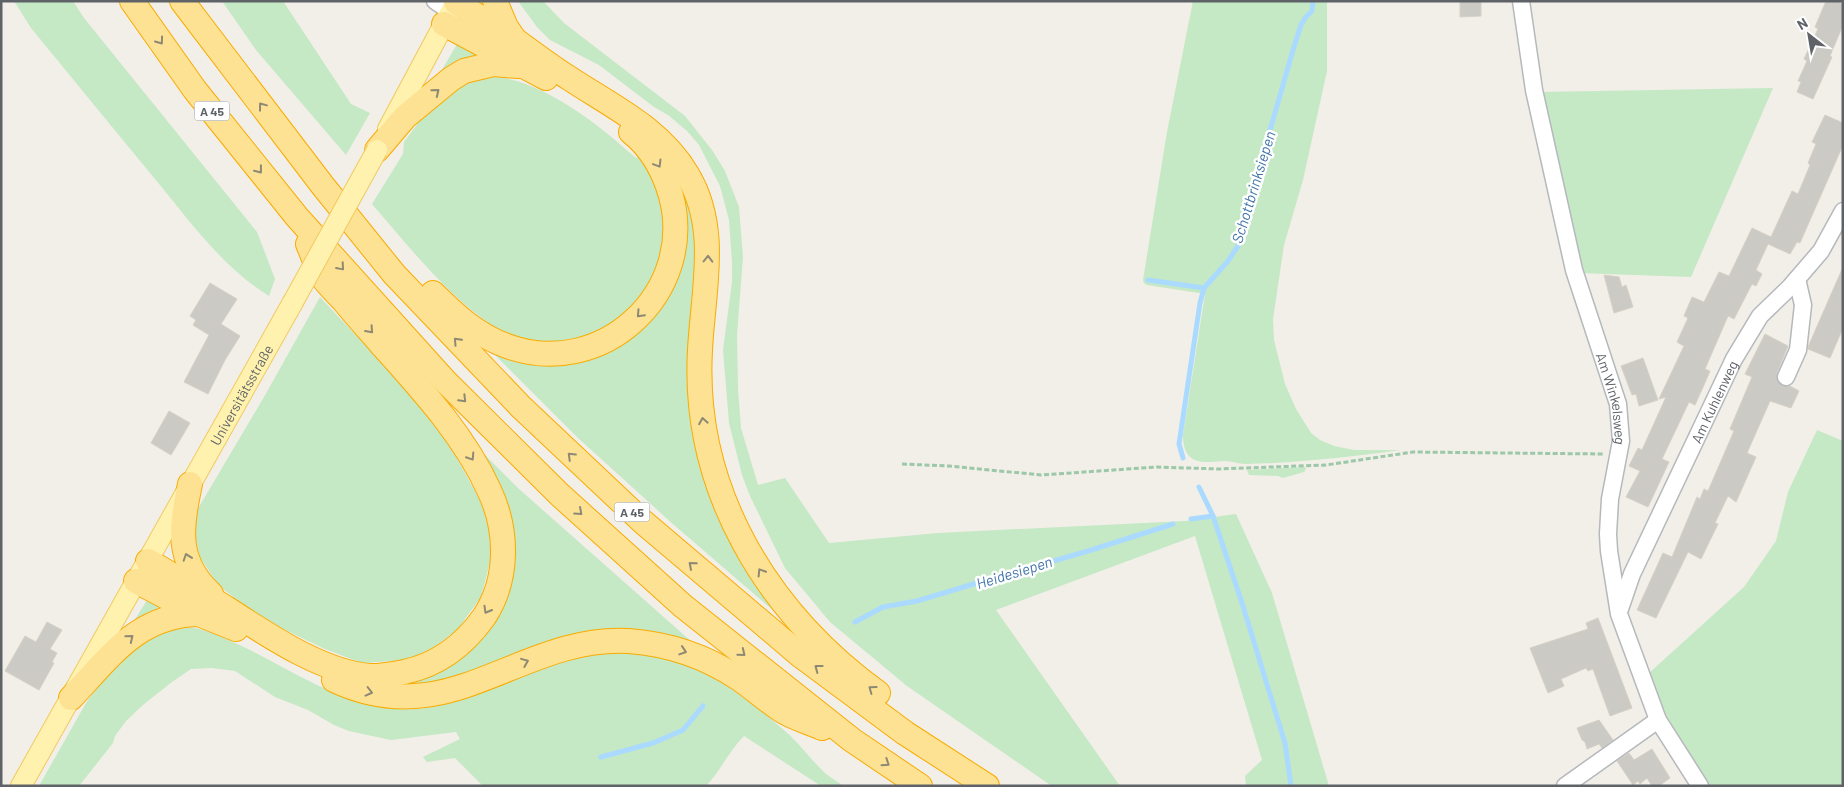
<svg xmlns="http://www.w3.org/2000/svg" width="1844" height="787" font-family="Barlow,sans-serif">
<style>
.green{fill:#c5e8c5}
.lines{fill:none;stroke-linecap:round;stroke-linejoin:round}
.stream{stroke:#aadaff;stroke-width:5}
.building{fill:#cccac5;stroke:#d6d1c6}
.minor-casing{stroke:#b5b8bc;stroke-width:19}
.major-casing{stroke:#f2c960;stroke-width:22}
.highway-casing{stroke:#f9ab00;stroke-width:26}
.path{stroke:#9cc7a9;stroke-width:3;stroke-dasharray:5 2.5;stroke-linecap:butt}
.minor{stroke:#fff;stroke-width:16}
.major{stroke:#fff2af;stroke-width:20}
.highway{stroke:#fde293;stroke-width:24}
.major-bridge-casing{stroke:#f2c960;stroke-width:22;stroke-linecap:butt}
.major-bridge{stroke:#fff2af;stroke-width:20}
.oneway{stroke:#8e8975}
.labels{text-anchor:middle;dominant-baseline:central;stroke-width:5;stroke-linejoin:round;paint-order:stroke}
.shield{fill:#fff;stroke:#8f9295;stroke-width:1}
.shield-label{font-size:12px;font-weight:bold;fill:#5f6368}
.street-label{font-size:14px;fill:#5f6368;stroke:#fff}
.water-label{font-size:15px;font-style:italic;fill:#4174aa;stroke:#fff}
</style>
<rect width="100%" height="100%" fill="#f1efe8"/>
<g class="green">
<path d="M14 1H73L84 18 257 232 275 279 269 296C222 267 189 220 155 179 113 128 72 78 31 28Z"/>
<polygon points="222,1 283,1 351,104 370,113 346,155 256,50"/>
<polygon points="518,1 543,1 564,23 685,116 712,150 725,171 739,207 743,257 737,335 738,389 741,428 758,485 785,478 829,543 938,533 1185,521 1236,514 1272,593 1329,786 1246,786 1245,776 1262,760 1195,536 996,610 1120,786 1052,786 1046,782 907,686 830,622 785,568 750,496 742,475 729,423 723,350 732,282 732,262 729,220 720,186 699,145 687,131 668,115 654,107 599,65 550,40 537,27"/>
<path d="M1193 1H1327V71L1303 180 1284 245 1273 319 1274 340 1285 384 1296 409 1311 433 1320 440 1334 446 1354 450H1401C1349 457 1297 463 1245 464 1238 464 1232 461 1226 461 1216 461 1205 464 1195 460 1185 456 1183 445 1183 435L1205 294 1147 285 1144 283 1143 280 1167 132Z"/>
<polygon points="459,41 487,55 437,78"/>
<path d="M474 77C484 78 495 76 505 78 553 88 600 126 636 158L656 146 674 166 698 228 697 417 782 618 674 525 578 438 485 345 494 327C446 294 410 248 372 204L403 154 404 142 418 123 450 90Z"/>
<polygon points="1773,88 1691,277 1580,273 1538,92"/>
<polygon points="320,297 394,376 449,444 482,504 489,531 491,558 481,597 457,630 434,647 407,660 362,663 325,649 281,628 246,607 218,585 200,557 193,530 196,512 264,397"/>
<polygon points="1817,430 1843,441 1843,786 1708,786 1672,727 1648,674 1744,587 1776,541 1788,492"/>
<polygon points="465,435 519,489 701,650 659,637 432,688 381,682 425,673 507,574"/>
<polygon points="1305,467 1306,469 1304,472 1283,478 1278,476 1249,475 1247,470"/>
<polygon points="149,597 168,607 134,621"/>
<path d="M169 627C178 628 190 626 199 629 215 633 233 642 248 649 293 672 336 700 386 708 433 715 479 694 521 676 567 657 618 644 668 658 710 669 754 704 786 732 800 744 811 760 825 773 831 778 837 781 843 786H821L744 736C729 751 721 770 706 786H483L455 758 427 762 423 757 460 739 456 732 391 740 349 731 334 725 308 710 275 697 235 671 212 668 191 669 172 682 144 704 126 721 115 736 113 743 79 786H39L86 703 113 665 128 651Z"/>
</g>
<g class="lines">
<g class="stream">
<polyline points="1148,280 1204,288"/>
<polyline points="1183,458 1179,444 1200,303 1204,288 1228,261 1240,243 1250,200 1293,50 1301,25 1305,18 1312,11 1313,1"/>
<polyline points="1199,487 1213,516 1242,603 1285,743 1291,786"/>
<polyline points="1191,519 1213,516"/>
<polyline points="855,622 883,607 917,601 967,586 1088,551 1173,524"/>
<polyline points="601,757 653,743 683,730 703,706"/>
</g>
</g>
<g class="building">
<polygon points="1460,1 1481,1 1481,16 1460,17"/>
<polygon points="1826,1 1837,1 1843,4 1843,25 1830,56 1832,57 1813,99 1797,92 1801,82 1798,81 1807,61 1804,59 1818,29 1815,27"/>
<polygon points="1825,115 1843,123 1843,145 1803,236 1800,243 1797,242 1790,254 1768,244 1756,270 1762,274 1756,286 1752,284 1734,319 1728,316 1705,369 1710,371 1704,385 1695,405 1689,402 1662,459 1669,462 1648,507 1626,497 1640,471 1629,466 1638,448 1642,450 1666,397 1659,399 1684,346 1677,342 1688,318 1684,316 1692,297 1704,302 1719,272 1729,276 1752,228 1771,237 1792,191 1798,194 1810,165 1808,163 1816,144 1812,142"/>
<polygon points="1843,267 1843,328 1830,358 1808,349 1808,347"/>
<polygon points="1604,275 1619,277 1622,287 1626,285 1633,307 1614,313"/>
<polygon points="210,283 237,299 221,324 240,336 225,360 208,394 184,382 209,335 193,325 196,320 190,316"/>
<polygon points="1765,334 1788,346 1777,373 1778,382 1782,386 1790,386 1799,391 1791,408 1770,401 1747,453 1756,457 1736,502 1728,496 1715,523 1718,524 1701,559 1688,552 1656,618 1637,610 1663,553 1672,557 1697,497 1700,499 1704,489 1708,491 1734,431 1730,429 1752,377 1745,374"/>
<polygon points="1643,358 1658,400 1639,406 1636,394 1632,395 1621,366"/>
<polygon points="169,411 190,423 171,455 151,443"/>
<polygon points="1598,618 1632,708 1610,716 1593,669 1588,671 1586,668 1561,679 1564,686 1548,693 1530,648 1588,629 1586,623"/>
<polygon points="47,622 62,630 50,649 57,653 52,662 54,663 39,690 5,671 25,636 36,642"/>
<polygon points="1599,720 1613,740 1602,748 1599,744 1587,749 1585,742 1582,740 1577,728"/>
<polygon points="1652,749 1670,778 1659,786 1652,786 1647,778 1640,784 1638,781 1633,785 1617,761 1629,753 1634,760"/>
</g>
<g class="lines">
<g class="minor-casing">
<g id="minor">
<polyline points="435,1 451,12"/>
<path id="s1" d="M1521 1 1534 90 1574 270 1618 404 1621 441 1610 499 1608 534 1609 551 1619 614 1658 720 1700 786"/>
<polyline points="1786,377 1798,350 1803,305 1797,279"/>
<path id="s2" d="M1620 609 1632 574 1734 359 1760 316 1790 287 1821 251 1843 211"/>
<polyline points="1565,786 1658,720"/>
</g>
</g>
<g class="major-casing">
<g id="major">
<polyline points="388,129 451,11"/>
<path id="s3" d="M21 786 293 302"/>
</g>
</g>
<g class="highway-casing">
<g id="highway">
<polyline points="132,1 195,90 297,217 445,381 560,495 683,606 852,740 920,786"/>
<polyline points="182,1 323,186 394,274 521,407 643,522 800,655 905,733 987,786"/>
<polyline points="495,1 506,27 514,39"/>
<path d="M456 2C475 15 496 27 515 40 533 53 550 66 569 78 611 106 660 128 687 174 720 228 703 290 700 350 692 490 767 612 878 693"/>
<polyline points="444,24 546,78"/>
<polyline points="377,150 405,117 451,79 464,71 493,64 518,66"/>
<path d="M433 293C455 315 478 336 507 346 602 381 697 292 671 196 664 171 651 148 631 132"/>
<path d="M190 484C181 528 175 560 211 594"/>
<path d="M148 561C174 576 200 592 226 608 266 634 323 673 371 676 383 676 393 674 404 672 438 665 464 645 484 617 509 579 508 530 489 490 464 435 421 389 381 344 368 329 355 315 343 300 336 293 329 286 323 278 317 269 313 255 308 244"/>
<polyline points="136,581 201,615 236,629"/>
<path d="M334 680C450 735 519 635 629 641 668 644 705 656 738 678 753 688 766 700 781 710 793 718 809 722 822 728"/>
<path d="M71 698C110 657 138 614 201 614"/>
</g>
</g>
<polyline class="path" points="902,464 949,466 1041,475 1157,467 1218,469 1326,465 1413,452 1603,454"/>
<use href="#minor" class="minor"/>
<use href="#major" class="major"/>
<use href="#highway" class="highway"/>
<g class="major-bridge-casing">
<polyline id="major-bridge" points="293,302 377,150"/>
</g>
<use href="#major-bridge" class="major-bridge"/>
</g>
<defs><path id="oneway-chevron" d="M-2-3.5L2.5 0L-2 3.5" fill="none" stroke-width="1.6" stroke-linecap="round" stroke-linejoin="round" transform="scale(1.25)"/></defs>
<g class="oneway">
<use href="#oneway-chevron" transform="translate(160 41) rotate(54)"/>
<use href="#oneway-chevron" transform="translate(436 92) rotate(-39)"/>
<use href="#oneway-chevron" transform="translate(262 106) rotate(-127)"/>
<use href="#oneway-chevron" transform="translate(658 164) rotate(59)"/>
<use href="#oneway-chevron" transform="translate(259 170) rotate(52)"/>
<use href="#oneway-chevron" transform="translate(708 259) rotate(-89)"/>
<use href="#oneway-chevron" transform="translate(341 267) rotate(49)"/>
<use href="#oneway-chevron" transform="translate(640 314) rotate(133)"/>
<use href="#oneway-chevron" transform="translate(370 330) rotate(48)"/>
<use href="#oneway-chevron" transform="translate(457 341) rotate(-133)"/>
<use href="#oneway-chevron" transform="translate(463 399) rotate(45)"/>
<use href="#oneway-chevron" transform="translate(703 421) rotate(-100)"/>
<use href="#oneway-chevron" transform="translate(571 456) rotate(-136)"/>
<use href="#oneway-chevron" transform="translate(471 457) rotate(57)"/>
<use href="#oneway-chevron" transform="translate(579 512) rotate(42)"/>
<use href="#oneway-chevron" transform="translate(187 557) rotate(-109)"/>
<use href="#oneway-chevron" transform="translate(692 565) rotate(-139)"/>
<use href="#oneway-chevron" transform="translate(761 572) rotate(-122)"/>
<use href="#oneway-chevron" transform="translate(487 610) rotate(120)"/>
<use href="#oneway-chevron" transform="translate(130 638) rotate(-39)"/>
<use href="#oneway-chevron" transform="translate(683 651) rotate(18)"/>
<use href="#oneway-chevron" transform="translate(742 653) rotate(39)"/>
<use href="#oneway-chevron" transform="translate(525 662) rotate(-22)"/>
<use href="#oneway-chevron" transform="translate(818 668) rotate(-143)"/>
<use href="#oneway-chevron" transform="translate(872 689) rotate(-144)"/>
<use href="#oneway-chevron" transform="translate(369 692) rotate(14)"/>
<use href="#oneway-chevron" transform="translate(886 763) rotate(34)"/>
</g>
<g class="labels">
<g class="shield">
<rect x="194.5" y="101.5" width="35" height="19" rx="4"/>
<rect x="614.5" y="502.5" width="35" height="19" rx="4"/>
</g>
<g class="shield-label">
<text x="212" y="111">A 45</text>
<text x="632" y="512">A 45</text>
</g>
<g class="street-label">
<text stroke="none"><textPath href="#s3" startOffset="449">Universitätsstraße</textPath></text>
<text stroke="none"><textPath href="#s1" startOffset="409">Am Winkelsweg</textPath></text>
<text stroke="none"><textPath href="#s2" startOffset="228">Am Kuhlenweg</textPath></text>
</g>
<g class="water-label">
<text transform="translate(1253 187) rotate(-73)">Schottbrinksiepen</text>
<text transform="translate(1014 572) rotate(-17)">Heidesiepen</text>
</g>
</g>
<rect width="1844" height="787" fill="none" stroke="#5f6368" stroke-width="5"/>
<g transform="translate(1809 35) rotate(329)" stroke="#ffffff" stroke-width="4" paint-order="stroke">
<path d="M0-4L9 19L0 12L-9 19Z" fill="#5f6368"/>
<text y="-8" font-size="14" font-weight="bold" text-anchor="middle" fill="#5f6368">N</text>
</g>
</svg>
